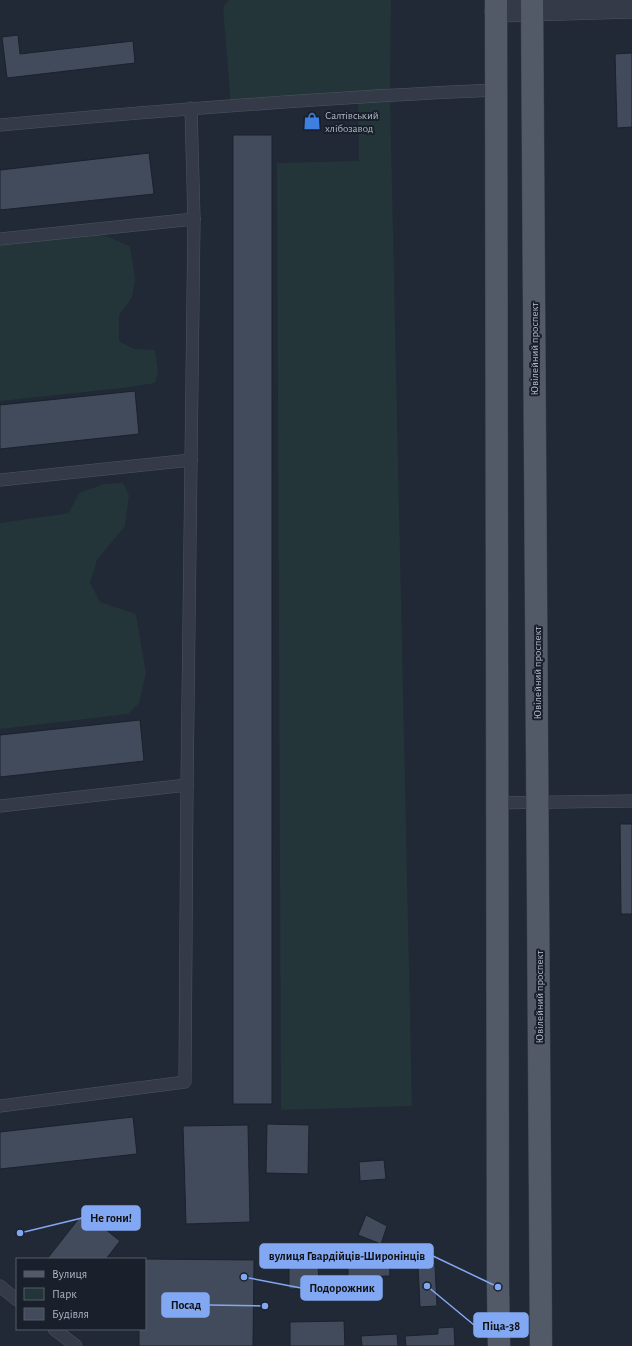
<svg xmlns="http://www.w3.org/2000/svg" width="632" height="1346" font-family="'Alegreya Sans',sans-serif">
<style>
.green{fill:#233538}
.building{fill:#424b5b;stroke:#1b222d}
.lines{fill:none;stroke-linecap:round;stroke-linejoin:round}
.service-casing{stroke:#4e5561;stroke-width:13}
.minor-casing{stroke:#4e5561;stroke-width:23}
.primary-casing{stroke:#3d4450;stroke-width:23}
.service{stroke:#343a47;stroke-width:12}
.minor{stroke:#343a47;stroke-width:22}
.primary{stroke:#525967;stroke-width:22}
.labels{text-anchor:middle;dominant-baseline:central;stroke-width:4;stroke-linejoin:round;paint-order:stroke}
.poi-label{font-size:11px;fill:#aeb5c3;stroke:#19202b;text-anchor:start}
.street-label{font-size:11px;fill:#aeb5c3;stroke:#19202b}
.leader{fill:none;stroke:#83a8f3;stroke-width:1.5}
.callout-dot{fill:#83a8f3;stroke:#19202b;stroke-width:1.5}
.callout{fill:#83a8f3;stroke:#83a8f3;stroke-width:1.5}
.callout-label{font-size:12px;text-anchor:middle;font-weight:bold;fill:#111}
</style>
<rect width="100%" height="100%" fill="#212836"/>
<g class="green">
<polygon points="229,0 391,0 390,95 412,1106 281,1110 277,163 359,161 358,97 231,105 223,7"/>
<polygon points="92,234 106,236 130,246 135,278 132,297 119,315 119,341 134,349 155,350 158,372 155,383 123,388 0,401 0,244"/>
<polygon points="123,483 129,495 125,526 97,560 90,583 100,602 136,614 146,673 139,703 128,714 0,729 0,523 69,513 79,493 104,484"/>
</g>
<g class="building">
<polygon points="18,35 20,54 133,41 135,63 7,78 2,37"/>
<polygon points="632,53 632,127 617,128 615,54"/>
<rect x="233" y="135" width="39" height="969"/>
<polygon points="149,153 154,194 0,210 0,170"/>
<polygon points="135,391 139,434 0,449 0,405"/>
<polygon points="140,720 144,761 0,777 0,735"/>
<polygon points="620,824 632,824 632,914 621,914"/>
<polygon points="133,1117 137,1154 0,1169 0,1132"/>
<polygon points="267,1124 309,1125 308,1174 266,1173"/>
<polygon points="248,1125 250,1222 186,1224 183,1126"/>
<polygon points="384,1160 386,1179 360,1181 359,1162"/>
<polygon points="84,1212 120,1241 106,1259 47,1259"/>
<polygon points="366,1215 387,1226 381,1244 358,1235"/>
<polygon points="389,1255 390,1276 348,1277 348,1257"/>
<polygon points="145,1259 254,1260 253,1346 139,1346 139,1329 145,1329"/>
<polygon points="318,1262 319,1288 289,1289 289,1263"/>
<polygon points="418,1265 435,1265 437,1306 420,1307"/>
<polygon points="344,1321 345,1346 290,1346 290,1322"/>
<polygon points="454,1327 455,1346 406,1346 405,1336 438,1334 438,1328"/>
<polygon points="397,1334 398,1346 362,1346 361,1336"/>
</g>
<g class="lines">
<g class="service-casing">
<g id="service">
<path d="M0 125C165 110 330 97 496 90"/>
<polyline points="0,239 194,219"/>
<polyline points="0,480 191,460"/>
<polyline points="497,803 632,801"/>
<polyline points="0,806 187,785"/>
<polyline points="0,1106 185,1082 187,785 194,219 191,108"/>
<polyline points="0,1286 17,1300"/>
<polyline points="54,1329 76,1346"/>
</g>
</g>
<g class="minor-casing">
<polyline id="minor" points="496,11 632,7"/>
</g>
<g class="primary-casing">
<g id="primary">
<polyline points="496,0 498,1287 499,1346"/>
<polyline points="532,0 541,1346"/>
</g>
</g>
<use href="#service" class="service"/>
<use href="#minor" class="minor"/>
<use href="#primary" class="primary"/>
</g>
<defs>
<g id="shop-bare" transform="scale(1.38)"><path d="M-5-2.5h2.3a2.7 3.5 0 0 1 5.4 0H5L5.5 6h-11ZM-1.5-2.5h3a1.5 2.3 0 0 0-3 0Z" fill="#3f7fe0" stroke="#19202b" stroke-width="2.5" paint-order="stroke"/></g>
</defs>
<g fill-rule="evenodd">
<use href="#shop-bare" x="312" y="121"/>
</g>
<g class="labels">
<g class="poi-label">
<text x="325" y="115">Салтівський<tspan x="325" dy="13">хлібозавод</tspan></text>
</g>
<g class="street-label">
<text transform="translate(534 349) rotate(-90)">Ювілейний проспект</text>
<text transform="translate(537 673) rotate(-90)">Ювілейний проспект</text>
<text transform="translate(539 997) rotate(-90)">Ювілейний проспект</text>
</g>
</g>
<path class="leader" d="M20 1233L82 1218M498 1287L433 1256M244 1277L301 1288M265 1306L209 1305M427 1286L474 1325"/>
<g class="callout-dot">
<circle cx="20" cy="1233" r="4"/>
<circle cx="498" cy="1287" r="4"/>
<circle cx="244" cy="1277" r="4"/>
<circle cx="265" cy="1306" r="4"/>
<circle cx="427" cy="1286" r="4"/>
</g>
<g class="callout">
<rect x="82" y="1206" width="58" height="24" rx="4"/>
<rect x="260" y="1244" width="173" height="24" rx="4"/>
<rect x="301" y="1276" width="81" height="24" rx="4"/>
<rect x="162" y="1293" width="47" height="24" rx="4"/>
<rect x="474" y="1313" width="54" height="24" rx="4"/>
</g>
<g class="callout-label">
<text x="111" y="1222">Не гони!</text>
<text x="347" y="1260">вулиця Гвардійців-Широнінців</text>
<text x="342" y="1292">Подорожник</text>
<text x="186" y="1309">Посад</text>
<text x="501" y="1330">Піца-38</text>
</g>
<rect x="16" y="1258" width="130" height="72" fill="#19202b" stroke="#555c68"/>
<rect x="24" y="1271" width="20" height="6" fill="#525967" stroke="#555c68"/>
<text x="52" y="1278" font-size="12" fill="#aeb5c3">Вулиця</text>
<rect x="24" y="1288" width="20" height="12" fill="#233538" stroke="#555c68"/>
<text x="52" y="1298" font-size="12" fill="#aeb5c3">Парк</text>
<rect x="24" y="1308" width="20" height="12" fill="#424b5b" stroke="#555c68"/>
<text x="52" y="1318" font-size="12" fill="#aeb5c3">Будівля</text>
</svg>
